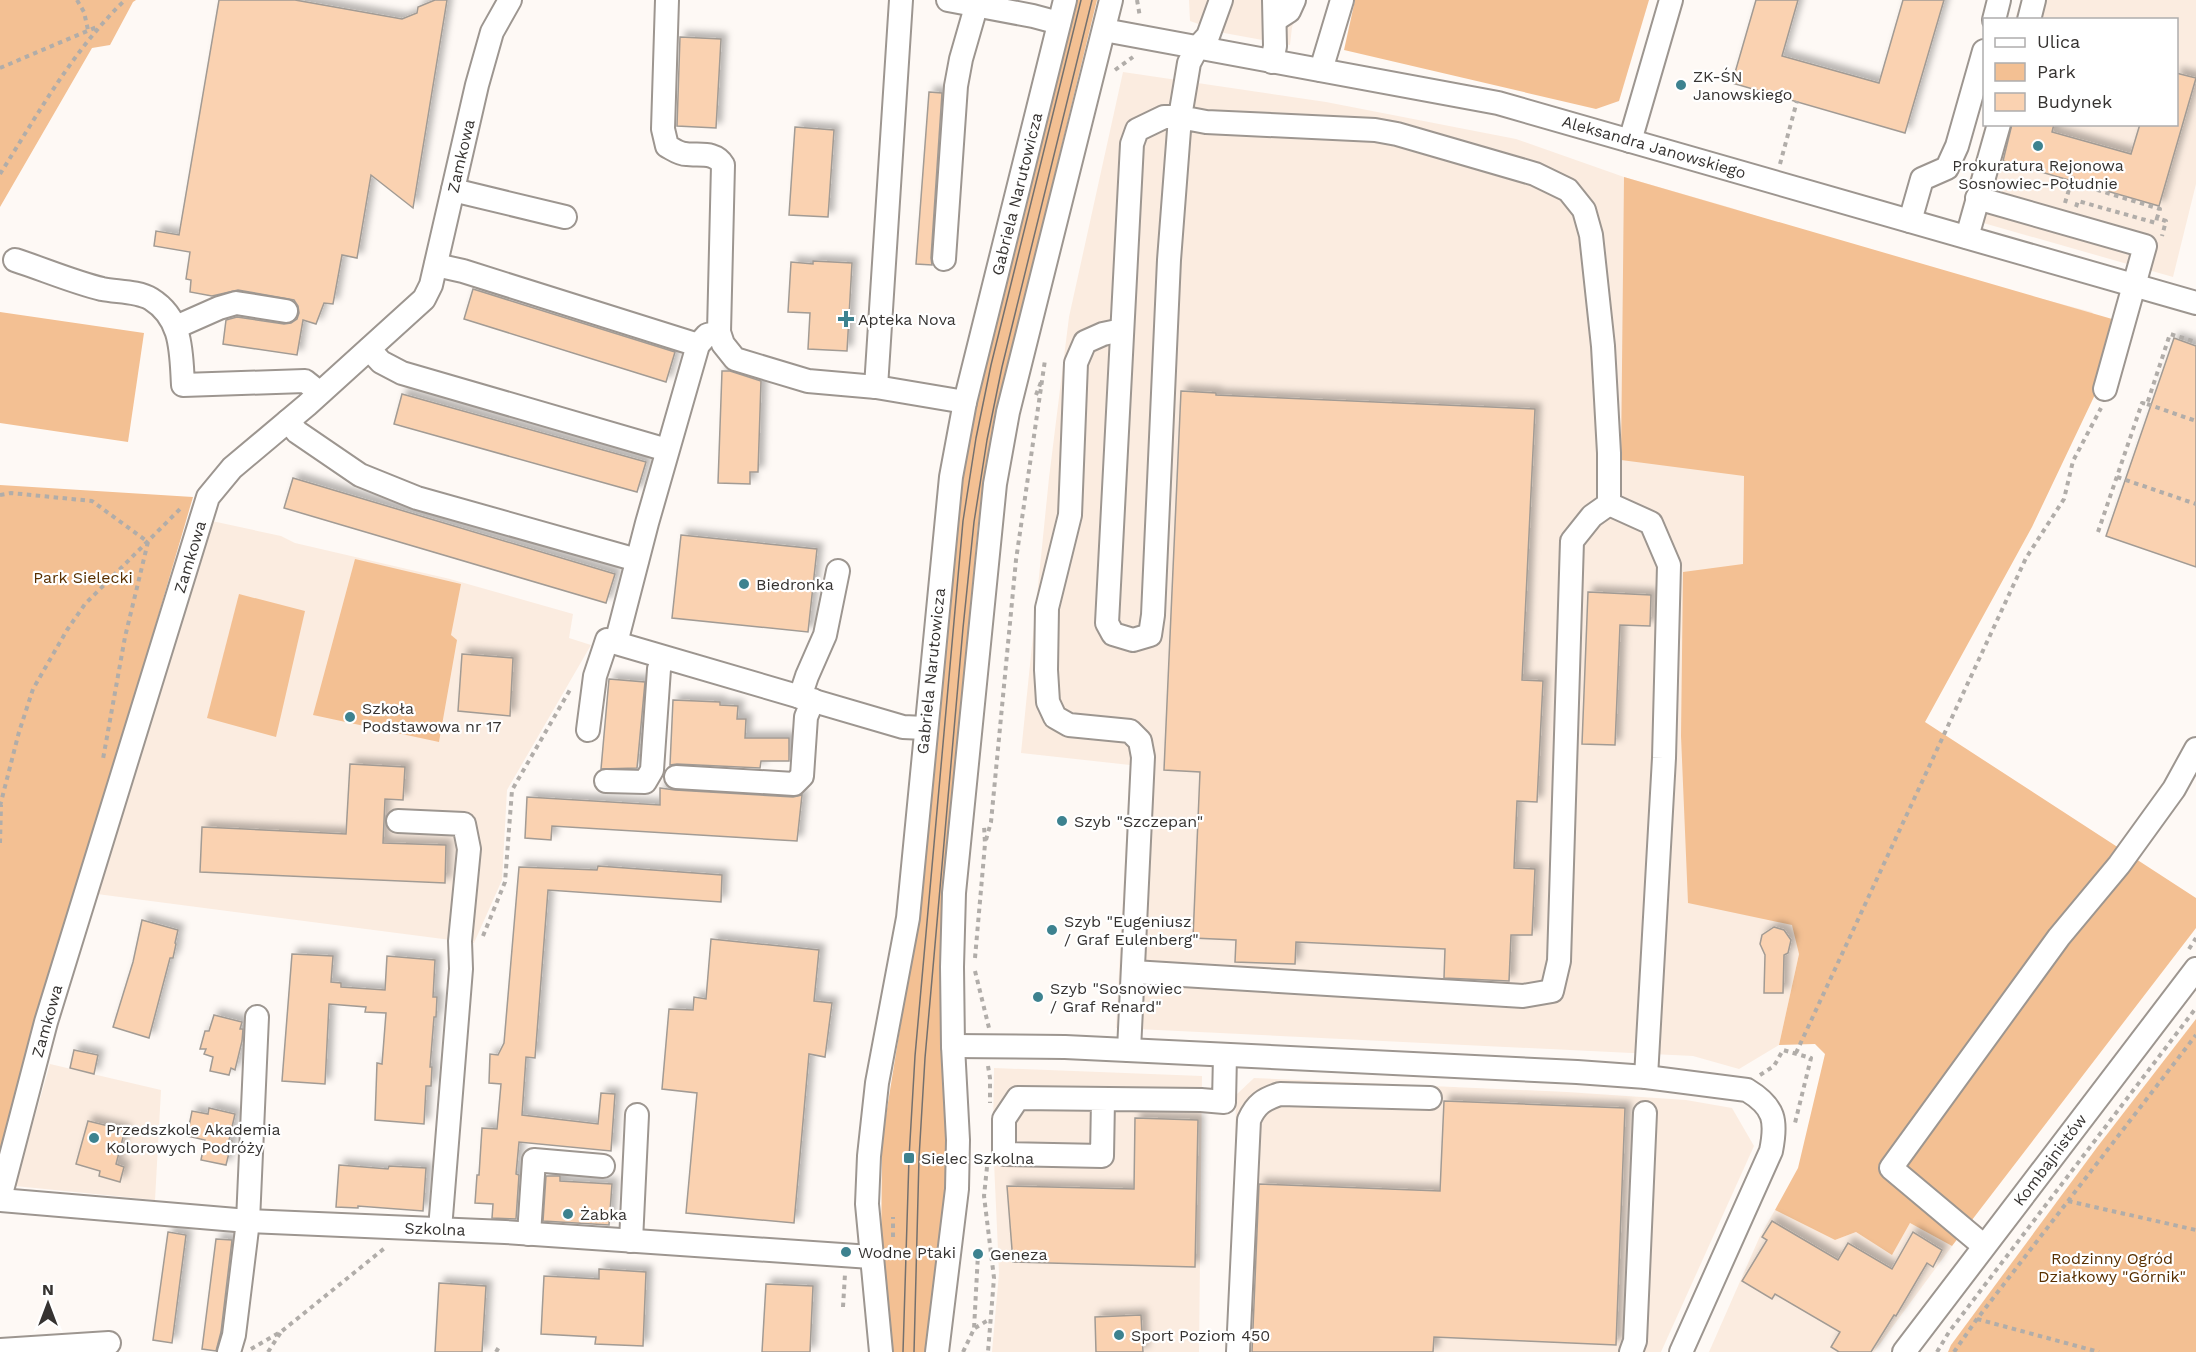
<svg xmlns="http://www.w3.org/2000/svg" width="2196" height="1352" font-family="'Work Sans',sans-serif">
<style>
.built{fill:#fbece0}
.green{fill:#f3c093}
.building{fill:#fad2b1;stroke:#a29b94;stroke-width:1.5;filter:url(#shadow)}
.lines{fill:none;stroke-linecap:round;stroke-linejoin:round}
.minor-casing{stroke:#9d9690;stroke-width:26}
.path{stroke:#b1ada9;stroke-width:4;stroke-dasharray:4.5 4.5;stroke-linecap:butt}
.minor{stroke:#fff;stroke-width:22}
.tram{stroke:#74706e;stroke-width:1.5}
.poi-dot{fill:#3d828f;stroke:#fff;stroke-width:2}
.labels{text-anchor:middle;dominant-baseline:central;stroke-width:4.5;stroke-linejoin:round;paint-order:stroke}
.poi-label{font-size:16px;fill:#363331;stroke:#fff;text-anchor:start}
.street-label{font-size:16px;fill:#363331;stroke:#fff}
.park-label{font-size:16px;fill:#593000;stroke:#fff}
</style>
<defs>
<filter id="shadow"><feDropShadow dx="5.5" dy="-5.5" stdDeviation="3" flood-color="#0004"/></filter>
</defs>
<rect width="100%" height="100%" fill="#fef9f5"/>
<g class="built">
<polygon points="1189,0 1304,0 1292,27 1290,45 1224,33 1190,21"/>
<polygon points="2021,0 2196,0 2196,184 2173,277 1959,216 1985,125 2176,124 2176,20 2015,19"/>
<polygon points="1123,72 1326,102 1516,139 1624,177 1732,208 1872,254 2092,312 2107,333 1799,954 1779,1045 1739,1069 1693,1056 1116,1028 1130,765 1021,753 1049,478 1069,317"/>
<polygon points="212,521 281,536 295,543 450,579 573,614 569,638 591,645 507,790 502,880 474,943 97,894"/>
<polygon points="50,1064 161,1090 155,1200 15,1186"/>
<polygon points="994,1068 1202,1076 1199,1352 992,1352 999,1273 993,1140"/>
<polygon points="1254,1078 1567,1092 1686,1100 1732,1108 1754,1146 1661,1352 1232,1352 1236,1095"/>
<polygon points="1775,1210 1835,1240 1856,1232 1892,1254 1910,1223 1952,1246 1874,1352 1709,1352 1760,1236"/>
</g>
<g class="green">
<polygon points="0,0 136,0 133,2 110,45 92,48 0,207"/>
<polygon points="1074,0 1097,0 1001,395 978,525 942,923 949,1148 945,1213 927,1352 892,1352 881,1266 882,1140 920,904 961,487 976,405"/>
<polygon points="1355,0 1649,0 1619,101 1596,109 1344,50"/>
<polygon points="1624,177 2119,321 2101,382 2032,527 1925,722 2196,898 2196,928 1952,1246 1910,1223 1892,1255 1856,1232 1835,1240 1775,1210 1798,1168 1825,1054 1815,1044 1779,1045 1799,954 1792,925 1688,903 1681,736 1683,572 1743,564 1744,476 1621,460"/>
<polygon points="0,312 144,333 128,442 0,423"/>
<polygon points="0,485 193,497 0,1155"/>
<polygon points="355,559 461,584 451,635 457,640 439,742 313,715"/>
<polygon points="239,594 305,611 276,737 207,718"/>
<polygon points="2196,1019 2196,1352 1948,1352 1951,1345 2098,1146"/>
</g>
<g class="building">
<polygon points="219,0 295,0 402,19 417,13 418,7 435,0 447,0 413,208 371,175 357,258 342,255 333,304 324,303 316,324 303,320 297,355 223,344 226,320 237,317 284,324 291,323 297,319 299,313 298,306 294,300 238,290 212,296 190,292 191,280 186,279 190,252 154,246 156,231 179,235"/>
<polygon points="1756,0 1798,0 1782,56 1879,83 1903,0 1944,0 1905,133 1732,83"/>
<polygon points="680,37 721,39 716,128 677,126"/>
<polygon points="2176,73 2196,78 2159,206 2003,161 2012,124 2054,124 2052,132 2131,154 2140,124 2176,124"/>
<polygon points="929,92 942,93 931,258 932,265 916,264"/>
<polygon points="795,127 834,130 828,217 789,215"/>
<polygon points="813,261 852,263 847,351 808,349 810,313 788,312 791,262 813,264"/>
<polygon points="473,289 675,352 666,382 464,319"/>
<polygon points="2174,338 2196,346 2196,567 2106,536"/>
<polygon points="722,371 730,371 761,381 758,472 750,472 750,484 718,483"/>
<polygon points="1181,391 1216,393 1216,395 1535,409 1522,680 1543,681 1537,802 1517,801 1514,868 1535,869 1532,935 1511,935 1509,981 1444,978 1445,949 1296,942 1295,964 1235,962 1236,940 1193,938 1200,772 1164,770"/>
<polygon points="402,394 646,462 637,492 394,424"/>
<polygon points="293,478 615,574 606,603 284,508"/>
<polygon points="681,535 817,549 808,632 672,618"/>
<polygon points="1588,592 1651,595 1650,626 1620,625 1615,745 1582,744"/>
<polygon points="462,654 513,658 510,716 458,711"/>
<polygon points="609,679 645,682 637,768 601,769"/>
<polygon points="673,700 720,702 720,705 738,706 737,719 746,719 745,738 789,738 789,761 761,761 760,768 677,764 670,765"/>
<polygon points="350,764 405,767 403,800 385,799 383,843 446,845 445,883 200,872 202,827 346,834"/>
<polygon points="660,788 675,790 793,797 802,795 797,841 552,826 551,840 525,838 527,797 660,805"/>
<polygon points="598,866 722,875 721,902 548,890 535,1058 526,1057 522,1115 598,1124 601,1093 615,1094 611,1151 519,1142 516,1174 519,1175 516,1219 492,1218 493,1204 475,1203 477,1175 479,1175 482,1128 497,1129 501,1084 489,1083 490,1054 498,1055 504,1043 519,867 597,870"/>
<polygon points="142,920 178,930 175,943 176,944 173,958 170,958 149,1038 113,1027 133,962"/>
<polygon points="1774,927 1784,930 1791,940 1788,953 1784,955 1783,993 1764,993 1765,955 1760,944 1762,935"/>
<polygon points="711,939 819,950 814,1001 832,1003 825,1057 809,1054 794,1223 686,1213 697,1093 662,1089 669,1009 693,1010 694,997 706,999"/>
<polygon points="292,954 333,956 331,982 341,983 341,987 385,990 387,956 435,960 433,997 437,997 436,1017 434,1017 430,1067 432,1067 431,1086 426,1086 424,1124 375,1120 377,1063 382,1064 386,1013 365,1012 366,1007 329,1004 325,1084 282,1081"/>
<polygon points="214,1015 242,1022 240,1029 243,1029 242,1041 235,1070 231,1068 229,1075 210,1071 213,1057 204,1054 206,1049 200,1049 205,1031 209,1031"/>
<polygon points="74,1050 98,1055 94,1074 70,1068"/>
<polygon points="1444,1101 1625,1108 1616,1345 1434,1337 1433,1352 1252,1352 1259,1184 1440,1191"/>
<polygon points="209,1108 235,1114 229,1140 232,1141 226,1165 201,1160 205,1140 187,1136 192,1111 208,1114"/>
<polygon points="1135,1118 1198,1120 1195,1267 1013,1262 1007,1186 1134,1189"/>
<polygon points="88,1121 125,1130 116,1164 124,1167 120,1182 99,1176 100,1171 76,1164"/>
<polygon points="339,1165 388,1169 389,1166 426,1168 423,1211 358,1206 358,1208 336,1207"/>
<polygon points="546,1176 560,1176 560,1181 612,1184 609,1225 543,1221"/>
<polygon points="1772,1221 1838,1260 1848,1243 1892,1269 1913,1232 1942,1250 1933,1267 1927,1263 1896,1316 1894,1315 1871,1352 1839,1352 1831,1347 1840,1332 1775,1294 1772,1299 1742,1281 1767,1240 1762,1237"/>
<polygon points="168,1232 186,1235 172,1343 153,1340"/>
<polygon points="216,1239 232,1240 221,1332 216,1351 202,1349"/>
<polygon points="599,1269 646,1272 643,1346 595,1344 596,1337 541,1334 544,1276 599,1279"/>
<polygon points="439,1283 486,1286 482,1352 435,1352"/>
<polygon points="766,1284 813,1286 810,1352 762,1352"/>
<polygon points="1141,1315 1143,1352 1096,1352 1095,1317"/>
</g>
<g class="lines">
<g class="minor-casing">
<g id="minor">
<path d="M667 0 663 129 667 146C673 149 679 154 686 154 699 156 715 151 723 165L719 332 707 335 698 345 647 523 616 643 903 727 925 728"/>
<polyline points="948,0 1033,16 1059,23"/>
<polyline points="1221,0 1208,36 1197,48 1189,63 1180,117 1164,117 1137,130 1132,144 1107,623 1113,634 1133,640 1150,635 1153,615 1169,260 1180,117 1206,122 1375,130 1397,134 1535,174 1568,190 1584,210 1591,235 1603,346 1609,453 1609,504"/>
<polyline points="1275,20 1289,11 1294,0"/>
<polyline points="1994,20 1999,0"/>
<polyline points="2029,20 2034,0"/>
<polyline points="1104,30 1498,103 2196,303"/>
<polyline points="1272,62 1275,46 1274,0"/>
<polyline points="1321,70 1342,0"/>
<polyline points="1630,141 1671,0"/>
<polyline points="453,190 565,217"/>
<polyline points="1977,198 2145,246 2105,389"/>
<polyline points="1910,221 1922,179 1947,168 1957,146 1984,51"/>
<polyline points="1967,237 1999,124"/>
<polyline points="944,259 956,86 961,59 978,0"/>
<path d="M15 260C43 269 73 282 102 289 117 292 138 291 151 299 183 319 181 353 183 385L305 381 320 393"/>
<polyline points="436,265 463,271 698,345"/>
<polyline points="176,327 219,308 236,303 286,311"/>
<polyline points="1122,330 1103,334 1085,342 1076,363 1070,515 1047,608 1046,670 1048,702 1055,717 1069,725 1130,731 1140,741 1143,757 1129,1050"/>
<polyline points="719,332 723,344 735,359 808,381 876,387 965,402"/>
<polyline points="369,349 381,362 402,373 667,450"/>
<polyline points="876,387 901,0"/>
<polyline points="288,421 297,432 360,475 417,498 637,560"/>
<polyline points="1609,504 1651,523 1669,565 1664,758 1646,1077"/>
<polyline points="800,697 807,676 825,635 838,571"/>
<polyline points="588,730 595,676 607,640"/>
<polyline points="676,777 794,784 802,776 806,717 813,700"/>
<polyline points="606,781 645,782 652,770 659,669 663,658"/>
<polyline points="398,821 464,824 469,849 460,941 461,969 440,1229"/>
<polyline points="1133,972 1523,996 1552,991 1559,961 1572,541 1592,516 1609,504"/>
<path d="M953 1046 1065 1047 1577 1072 1646 1077 1747 1090C1775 1107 1777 1121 1771 1151L1681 1352"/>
<polyline points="1103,1100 1102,1156 1004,1154 1004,1119 1018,1098 1201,1100 1224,1102 1225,1055"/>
<polyline points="0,1198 46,1022 208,497 232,468 307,405 424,299 431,285 477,85 492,32 510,0"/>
<polyline points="0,1200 248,1221 505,1232 871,1257"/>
<polyline points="529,1234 534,1160 603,1166"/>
<polyline points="631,1241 637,1115"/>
<polyline points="1984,1246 1891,1168 2059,937 2119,865 2174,789 2196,749"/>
<polyline points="0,1350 109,1343"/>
<polyline points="229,1352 234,1335 248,1221 257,1017"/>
<polyline points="881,1352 867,1204 869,1156 877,1083 908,918 951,477 965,402 1065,0"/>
<polyline points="937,1352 957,1189 958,1140 953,1046 952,967 954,893 995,484 1008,412 1111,0"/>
<path d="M1238 1352 1249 1120C1256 1104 1264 1099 1280 1094L1430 1098"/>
<polyline points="1631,1352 1635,1341 1645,1113"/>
<polyline points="1904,1352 2196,969"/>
</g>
</g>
<g class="path">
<polyline points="77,0 84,12 88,30"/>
<polyline points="1137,0 1140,17"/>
<polyline points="0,68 99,26"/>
<polyline points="1115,70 1133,57"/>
<polyline points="1780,164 1797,101"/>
<path d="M0 174C38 114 73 50 125 0"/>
<polyline points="2071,182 2160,209 2157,218 2166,221 2162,236"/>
<polyline points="2065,203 2073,176"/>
<polyline points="2076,207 2078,201 2156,223 2157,218"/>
<polyline points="1036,395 1041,382"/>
<polyline points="2147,404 2196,421"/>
<polyline points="2117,477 2196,504"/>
<polyline points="0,495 11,493 92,501 148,542 125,637 103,759"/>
<polyline points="2098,532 2142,403 2147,404 2170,334 2196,342"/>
<polyline points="0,806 19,732 33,689 67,630 85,604 183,506"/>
<polyline points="986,840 991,822 1016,560 1045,360"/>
<polyline points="0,843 1,805"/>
<polyline points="483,936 505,882 512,790 571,688"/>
<polyline points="2189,949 2196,938"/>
<polyline points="975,958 985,844 984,825"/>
<polyline points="975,971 989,1028"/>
<polyline points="1796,1053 2026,558 2064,499 2073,461 2101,408"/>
<polyline points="988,1066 990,1078 990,1103"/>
<polyline points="1760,1075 1774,1066 1783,1050 1811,1058 1795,1123"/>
<polyline points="987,1167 984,1196 994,1278 988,1352"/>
<polyline points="2068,1201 2196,1230"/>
<polyline points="893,1237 893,1217"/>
<polyline points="843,1307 845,1274"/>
<polyline points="1977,1319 2099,1352"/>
<polyline points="975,1328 990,1319"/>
<polyline points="251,1349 282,1331 386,1247"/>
<polyline points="268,1352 281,1332"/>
<polyline points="496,1352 499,1347"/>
<polyline points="963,1352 974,1329 978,1254"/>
<polyline points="1937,1352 1949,1332 2196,1008"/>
<polyline points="1954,1352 1977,1319 2196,1035"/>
</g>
<use href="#minor" class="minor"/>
<g class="tram">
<polyline points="903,1352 909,1158 915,1056 963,521 976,438 991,365 1081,0"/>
<polyline points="914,1352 919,1158 925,1058 963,628 974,522 987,440 1002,367 1092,0"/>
</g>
</g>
<g class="poi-dot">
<circle cx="1681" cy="85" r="6"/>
<circle cx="2038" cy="146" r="6"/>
<path d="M843 310h6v6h6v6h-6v6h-6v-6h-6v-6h6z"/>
<circle cx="744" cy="584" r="6"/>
<circle cx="350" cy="717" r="6"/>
<circle cx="1062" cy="821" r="6"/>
<circle cx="1052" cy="930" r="6"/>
<circle cx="1038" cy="997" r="6"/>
<circle cx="94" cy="1138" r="6"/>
<rect x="903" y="1152" width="12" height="12" rx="3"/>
<circle cx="568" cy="1214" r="6"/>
<circle cx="846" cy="1252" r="6"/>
<circle cx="978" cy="1254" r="6"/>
<circle cx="1119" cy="1335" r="6"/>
</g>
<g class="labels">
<g class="poi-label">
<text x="1693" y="76">ZK-ŚN<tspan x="1693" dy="18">Janowskiego</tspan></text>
<text x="2038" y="165" text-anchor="middle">Prokuratura Rejonowa<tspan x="2038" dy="18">Sosnowiec-Południe</tspan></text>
<text x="858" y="319">Apteka Nova</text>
<text x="756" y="584">Biedronka</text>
<text x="362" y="708">Szkoła<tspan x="362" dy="18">Podstawowa nr 17</tspan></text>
<text x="1074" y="821">Szyb "Szczepan"</text>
<text x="1064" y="921">Szyb "Eugeniusz<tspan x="1064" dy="18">/ Graf Eulenberg"</tspan></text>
<text x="1050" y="988">Szyb "Sosnowiec<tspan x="1050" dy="18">/ Graf Renard"</tspan></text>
<text x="106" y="1129">Przedszkole Akademia<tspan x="106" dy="18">Kolorowych Podróży</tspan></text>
<text x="921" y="1158">Sielec Szkolna</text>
<text x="580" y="1214">Żabka</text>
<text x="858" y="1252">Wodne Ptaki</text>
<text x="990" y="1254">Geneza</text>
<text x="1131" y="1335">Sport Poziom 450</text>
</g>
<g class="street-label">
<text transform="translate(1654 147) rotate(16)">Aleksandra Janowskiego</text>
<text transform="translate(461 156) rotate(-77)">Zamkowa</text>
<text transform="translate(1017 194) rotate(-76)">Gabriela Narutowicza</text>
<text transform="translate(190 557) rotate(-73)">Zamkowa</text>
<text transform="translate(931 671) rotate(-84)">Gabriela Narutowicza</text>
<text transform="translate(47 1021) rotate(-74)">Zamkowa</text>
<text transform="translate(2050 1160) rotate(-53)">Kombajnistów</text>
<text transform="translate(435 1229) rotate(2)">Szkolna</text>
</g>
<g class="park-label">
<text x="83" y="577">Park Sielecki</text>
<text x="2112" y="1258">Rodzinny Ogród<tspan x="2112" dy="18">Działkowy "Górnik"</tspan></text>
</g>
</g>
<rect x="1983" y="18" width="195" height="108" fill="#ffffff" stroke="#afadad" stroke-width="1.5"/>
<rect x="1995" y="38" width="30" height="9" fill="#ffffff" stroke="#afadad" stroke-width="1.5"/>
<text x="2037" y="48" font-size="18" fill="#363331">Ulica</text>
<rect x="1995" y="63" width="30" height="18" fill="#f3c093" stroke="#afadad" stroke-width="1.5"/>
<text x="2037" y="78" font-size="18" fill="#363331">Park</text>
<rect x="1995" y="93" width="30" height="18" fill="#fad2b1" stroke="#afadad" stroke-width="1.5"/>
<text x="2037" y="108" font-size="18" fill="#363331">Budynek</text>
<g transform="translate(48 1304)" stroke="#ffffff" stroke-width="4.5" paint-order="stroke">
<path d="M0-4.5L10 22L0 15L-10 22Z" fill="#363331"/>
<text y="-9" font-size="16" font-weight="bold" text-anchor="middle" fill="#363331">N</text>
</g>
</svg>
